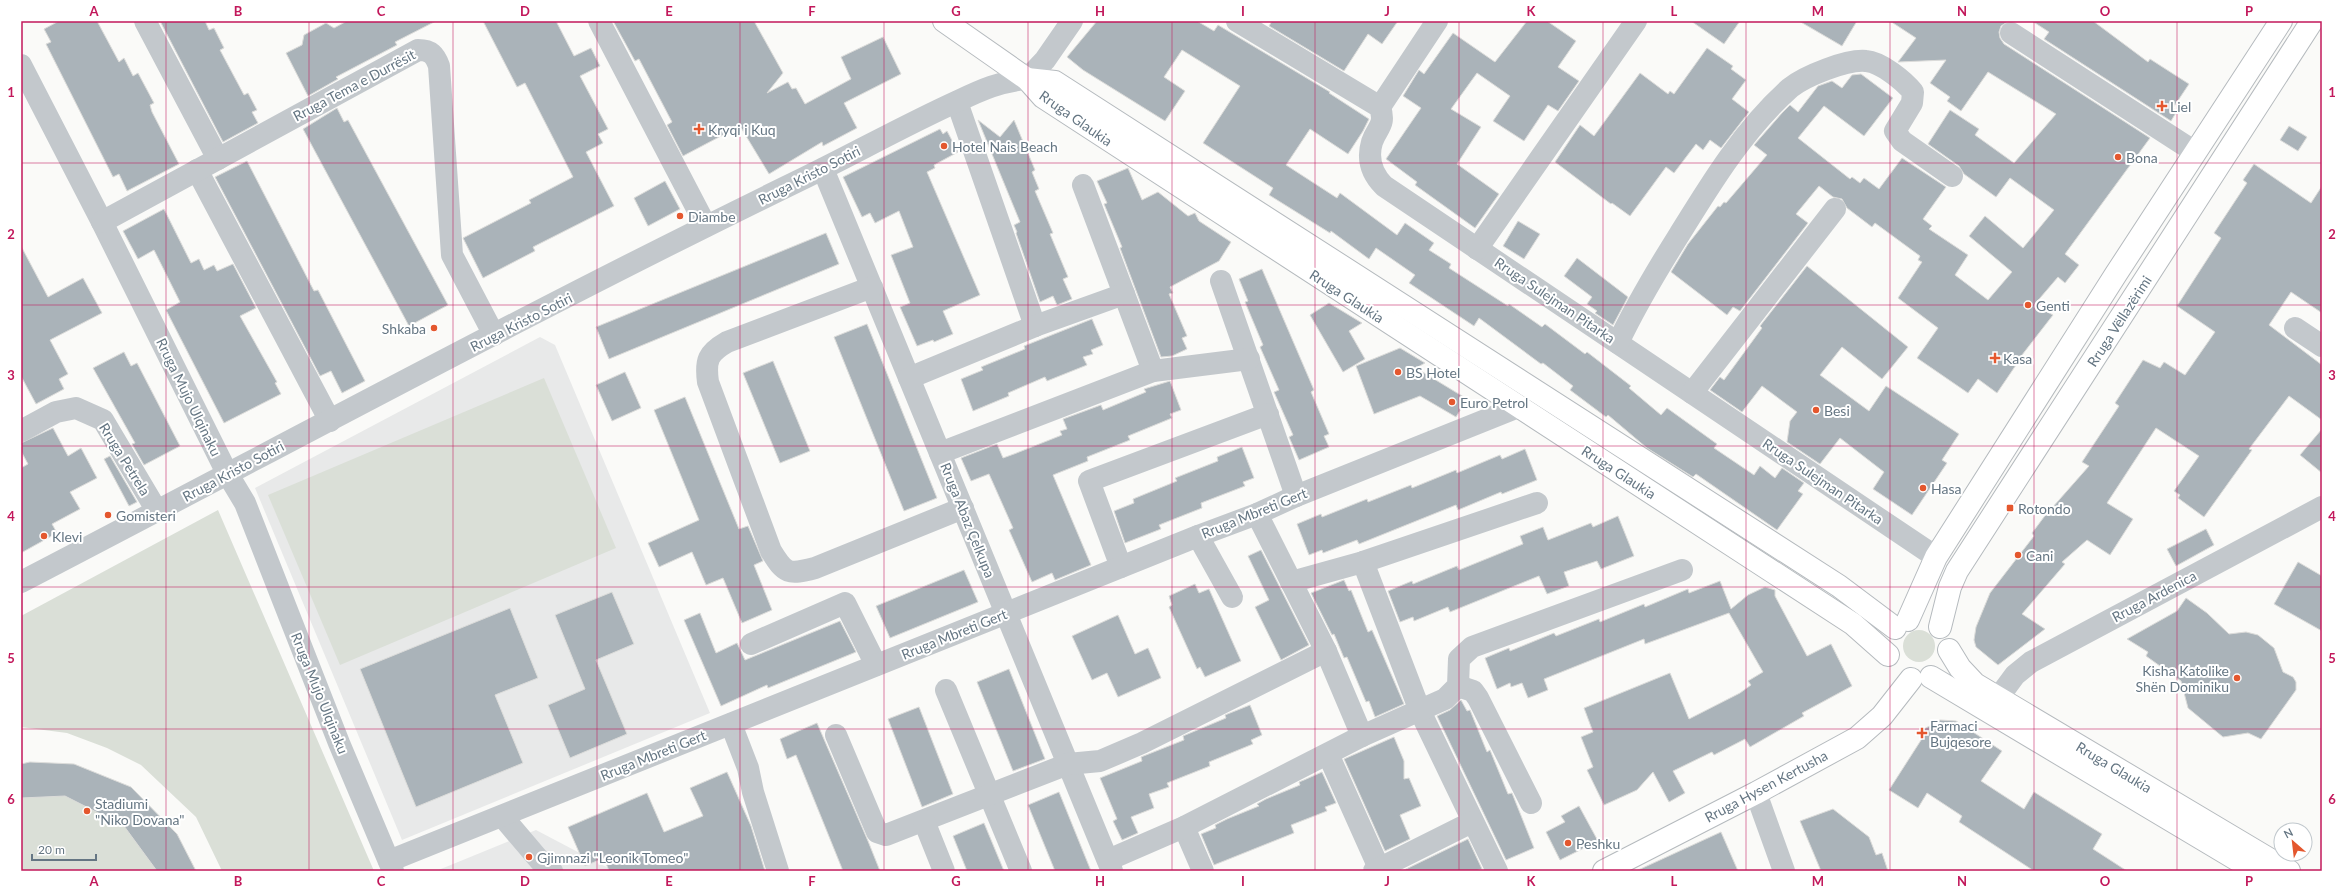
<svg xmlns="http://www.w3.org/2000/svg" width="2343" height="892" font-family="Lato,sans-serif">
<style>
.built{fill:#e8e9e9}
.green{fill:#dadfd7}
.building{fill:#aab3b9;stroke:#dcdcda}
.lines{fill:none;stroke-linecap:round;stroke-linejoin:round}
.major-casing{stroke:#b5babe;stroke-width:24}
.minor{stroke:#c3c8cc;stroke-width:22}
.major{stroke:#fff;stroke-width:22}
.grid{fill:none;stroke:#c2185b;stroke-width:1;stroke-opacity:0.55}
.poi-dot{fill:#e4572e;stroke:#fff;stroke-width:1.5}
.labels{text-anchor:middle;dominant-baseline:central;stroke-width:4;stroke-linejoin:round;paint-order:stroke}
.street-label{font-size:14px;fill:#657683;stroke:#fff}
.poi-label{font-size:14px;fill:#657683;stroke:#fff;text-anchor:start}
.neatline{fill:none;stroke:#c2185b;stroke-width:1.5}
.grid-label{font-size:13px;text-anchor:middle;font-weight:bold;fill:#c2185b}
</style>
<rect width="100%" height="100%" fill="#fafaf8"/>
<g class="built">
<polygon points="540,337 555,345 710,713 402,840 255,488"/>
<polygon points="536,830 614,871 436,871"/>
</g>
<g class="green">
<polygon points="544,378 616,548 340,665 268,495"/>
<polygon points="218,510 374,871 222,871 196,817 141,765 107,748 67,733 21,727 21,616"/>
<circle cx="1919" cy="646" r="16"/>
<polygon points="30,762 177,834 196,871 21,871 21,764"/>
</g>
<g class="building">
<polygon points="59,21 97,21 119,62 124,58 133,76 138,73 154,103 150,105 152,112 179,164 127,191 119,174 113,177 46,44 51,42 44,29"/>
<polygon points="160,21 205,21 209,30 214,28 224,48 220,50 244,95 248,93 257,110 252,112 258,123 223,142"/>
<polygon points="347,21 436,21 395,42 397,45 336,77 338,79 308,96 286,53 302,45 304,35 326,23 334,28"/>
<polygon points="483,21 556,21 574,56 591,48 600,66 580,76 608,129 598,134 603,143 586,152 614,206 533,247 535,251 483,278 463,238 531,203 529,200 573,177 525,83 517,87"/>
<polygon points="613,21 754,21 783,73 767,93 788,82 792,89 796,88 805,104 851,79 841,57 883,37 901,74 844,103 857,128 823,146 822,142 769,174 740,126 683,156 667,125 672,122 639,59 635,61"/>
<polygon points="1097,21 1197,21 1214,31 1218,25 1330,92 1329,93 1369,119 1363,131 1348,154 1310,129 1286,165 1337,198 1340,193 1397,235 1405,223 1434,243 1429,250 1451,264 1449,268 1508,306 1509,304 1542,327 1545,324 1585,354 1587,352 1631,386 1629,388 1661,415 1667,408 1717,444 1714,448 1754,475 1760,466 1775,478 1782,468 1804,483 1798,491 1803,494 1777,530 1696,474 1693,477 1647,448 1608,415 1606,417 1570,390 1573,386 1543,363 1541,364 1479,318 1474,326 1409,283 1415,275 1376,248 1369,259 1331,231 1330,233 1269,195 1273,188 1203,143 1240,86 1182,50 1164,77 1185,91 1165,121 1083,70 1067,57"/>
<polygon points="1272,21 1398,21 1382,44 1368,34 1344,71 1269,26"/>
<polygon points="1527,21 1547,21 1576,41 1558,67 1579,81 1558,111 1548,105 1524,141 1493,121 1510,96 1477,73 1451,109 1481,127 1457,164 1499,194 1475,228 1415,185 1417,182 1386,159 1421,108 1403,96 1419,70 1424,74 1453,33 1495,62"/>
<polygon points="1691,21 1740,21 1724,44"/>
<polygon points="1799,21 1857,21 1842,46"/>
<polygon points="1890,21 2009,21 2001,26 1999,32 2000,38 2004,44 2150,138 2065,254 2079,265 2065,283 2058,277 2034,305 2053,315 2015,364 2016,365 1997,393 1978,379 1968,393 1917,358 1938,328 1898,298 1922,262 1918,260 1920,256 1875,223 1872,227 1847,208 1842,199 1833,197 1819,186 1796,214 1808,223 1740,311 1733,307 1727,315 1671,272 1688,244 1718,206 1720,207 1724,202 1726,203 1767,155 1754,145 1782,113 1790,105 1798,112 1818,86 1832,81 1842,88 1852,75 1861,74 1893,98 1864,136 1824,106 1798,138 1850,179 1852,177 1860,183 1864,178 1879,189 1902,158 1946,187 1923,219 1932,226 1929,229 1968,255 1955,275 1988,300 2012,272 1969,236 1985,216 2023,248 2054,210 2010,178 1996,197 1964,174 1959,166 1928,144 1950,110 1979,129 1975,135 2014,163 2056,114 1988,72 1961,111 1947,101 1950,97 1930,83 1946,60 1898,62 1916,38"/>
<polygon points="2032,21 2093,21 2148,62 2150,59 2189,84 2173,108 2177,111 2171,121 2044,39 2049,32"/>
<polygon points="1707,48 1733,66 1731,69 1746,80 1732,99 1749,112 1721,148 1710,140 1703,150 1696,144 1674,173 1666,167 1630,216 1612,203 1611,204 1555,162 1580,125 1594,136 1640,73 1668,94 1670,91 1674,94"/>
<polygon points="337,108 344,122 348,120 448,305 409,326 303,129"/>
<polygon points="978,120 1000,137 1014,120 1035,170 1032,172 1039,189 1035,191 1053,233 1050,234 1068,277 1063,279 1072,299 1057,305 1053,296 1040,302 1016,233 1017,232 1014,225 1020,222"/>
<polygon points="2289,126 2307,137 2298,151 2280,140"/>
<polygon points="940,129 943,134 947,131 958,152 934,165 935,168 927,172 980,295 943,311 953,334 934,342 933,340 917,346 900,307 910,303 891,255 913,247 899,211 875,223 870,213 862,217 843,177"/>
<polygon points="247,161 314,291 318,290 365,381 342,393 331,371 320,376 215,177"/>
<polygon points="2254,164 2311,203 2322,186 2322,313 2291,292 2269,325 2322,365 2322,420 2289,396 2249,449 2252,450 2204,517 2178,498 2180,495 2174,491 2199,456 2156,428 2107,503 2133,519 2110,555 2087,540 2062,562 2065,564 2022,614 2045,629 1998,665 1976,647 1974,640 1976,627 1990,593 2034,536 2032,533 2044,517 2089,466 2082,462 2119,406 2115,403 2143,360 2160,368 2164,362 2185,375 2215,332 2177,306 2221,238 2214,233 2247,183 2243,180"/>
<polygon points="1128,168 1142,200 1158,192 1188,216 1195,213 1199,221 1231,242 1219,261 1170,287 1173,293 1169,294 1187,336 1182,338 1187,349 1172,356 1161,357 1120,248 1122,247 1104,204 1107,203 1097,181"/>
<polygon points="665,181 680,209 648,226 634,198"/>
<polygon points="164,209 191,263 199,259 204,270 214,265 217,271 233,264 256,308 240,316 277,382 275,383 281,394 224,423 166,310 180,302 154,250 138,259 123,231"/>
<polygon points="1518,221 1540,234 1524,259 1503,246"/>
<polygon points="826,233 839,264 609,359 596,327"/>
<polygon points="21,246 48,297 83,278 102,313 50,340 68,374 59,379 64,389 36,404 21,376"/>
<polygon points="1577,258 1628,297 1613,325 1595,313 1597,311 1587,304 1592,297 1564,276"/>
<polygon points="1807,266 1908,347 1882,379 1842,347 1820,375 1869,411 1886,386 1959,434 1942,460 1947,463 1912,515 1873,489 1884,472 1840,438 1820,464 1787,442 1790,421 1797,412 1762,386 1742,412 1710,390 1720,377 1724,380 1762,328 1760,326"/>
<polygon points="1262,269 1314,390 1311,392 1329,434 1324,436 1329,447 1299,460 1289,437 1293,435 1274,392 1279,390 1260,347 1263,345 1245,302 1248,301 1239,279"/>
<polygon points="1329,303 1362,323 1349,331 1365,359 1343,372 1310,315"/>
<polygon points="1092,319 1103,345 1091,350 1093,354 1083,357 1087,365 1047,381 1045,377 1008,393 1009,396 973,411 961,379 983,370 981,367 1025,349 1024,346"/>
<polygon points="867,324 937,498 904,511 834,337"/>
<polygon points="1400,348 1425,363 1416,368 1467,399 1456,417 1420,396 1374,414 1356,366"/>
<polygon points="124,352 131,366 137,363 180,446 144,465 132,444 135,443 93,368"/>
<polygon points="773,361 810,451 780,463 743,373"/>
<polygon points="625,372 641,408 612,421 596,385"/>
<polygon points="1170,381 1181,410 1170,414 1172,418 1128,436 1130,440 1087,457 1088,461 1053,475 1091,565 1055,580 1052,573 1032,582 1009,530 1013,528 989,474 971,481 961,458 997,444 1003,458 1014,454 1062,435 1060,431 1067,429 1063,419 1101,405 1103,410 1146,392 1144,389"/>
<polygon points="685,397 739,529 748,526 763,561 754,565 772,610 742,623 723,578 706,585 692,552 659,567 648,543 699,520 654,410"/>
<polygon points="53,428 68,456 81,448 97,478 70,492 80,509 52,524 57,533 21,553 21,468 28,464 21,451 21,443"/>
<polygon points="2322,429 2322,473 2300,455"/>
<polygon points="1242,447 1254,478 1243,482 1245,486 1201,503 1202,508 1159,525 1161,529 1125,543 1114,511 1134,503 1133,499 1177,481 1175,478 1218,461 1217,457"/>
<polygon points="1525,449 1537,480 1502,494 1501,492 1458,510 1456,505 1359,544 1357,540 1323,553 1322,550 1309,555 1297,524 1321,514 1322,517 1367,499 1368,502 1411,485 1412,488 1456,470 1457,473 1500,455 1502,459"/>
<polygon points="110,456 137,502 129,506 104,459"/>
<polygon points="1618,516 1634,556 1601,569 1597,561 1564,572 1569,586 1547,594 1539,576 1450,612 1448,607 1414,621 1413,617 1400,622 1388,591 1412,581 1413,584 1457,566 1459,570 1523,544 1520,536 1543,527 1548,540 1591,523 1593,527"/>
<polygon points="2206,529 2214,545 2176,566 2167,549"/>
<polygon points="1261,550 1309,645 1281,660 1255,607 1269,600 1248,556"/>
<polygon points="2298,562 2322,576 2322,631 2274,604"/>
<polygon points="964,570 978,602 890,638 876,606"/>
<polygon points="1344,580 1349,591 1351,590 1368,632 1372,630 1404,704 1375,717 1369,701 1366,702 1347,657 1344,658 1334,634 1332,635 1311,593"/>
<polygon points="1720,581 1731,609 1748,595 1765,587 1775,590 1775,596 1807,656 1831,644 1852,686 1802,713 1804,716 1750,747 1745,739 1714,755 1712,752 1673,771 1685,793 1669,802 1653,772 1637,790 1604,805 1587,770 1593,767 1581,737 1593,732 1584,708 1670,673 1689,719 1740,693 1751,685 1748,681 1763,672 1729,613 1645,644 1644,639 1544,679 1548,690 1528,698 1522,683 1511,687 1510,683 1497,689 1485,658 1509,648 1510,651 1554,633 1556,636 1599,619 1600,622 1644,604 1645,607 1688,589 1689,593"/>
<polygon points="1195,584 1199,593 1209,589 1241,661 1205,677 1200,667 1197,669 1169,607 1172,605 1169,596"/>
<polygon points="612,592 634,644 596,660 627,734 570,758 548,705 585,689 555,615"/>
<polygon points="2186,598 2207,613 2229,634 2246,632 2258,635 2274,648 2283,672 2293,677 2296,682 2296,690 2261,739 2248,733 2223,737 2188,708 2181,681 2146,656 2148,652 2127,639 2177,611"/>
<polygon points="510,608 538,678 495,695 523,763 416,807 360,669"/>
<polygon points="700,613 716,653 737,643 745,660 840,621 856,652 768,688 767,685 721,706 684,620"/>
<polygon points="1118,615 1135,654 1148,648 1161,678 1118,697 1107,673 1092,680 1072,636"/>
<polygon points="1009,669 1045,759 1013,771 977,682"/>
<polygon points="1461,700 1467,711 1470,710 1487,752 1490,750 1508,794 1512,793 1534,848 1506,860 1437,716 1450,710"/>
<polygon points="1250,705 1262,735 1251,740 1253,744 1209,762 1210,766 1167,783 1169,787 1149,794 1154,808 1131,817 1138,833 1122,840 1113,821 1117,819 1100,778 1142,761 1141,757 1184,740 1183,736 1226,718 1225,715"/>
<polygon points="919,707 953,794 922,807 888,719"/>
<polygon points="1940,720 1956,721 2002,751 1981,781 2024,809 2034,792 2102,834 2093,849 2127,871 2034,871 1959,822 1962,816 1927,793 1918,808 1889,790 1923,737 1917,733"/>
<polygon points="817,723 868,841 880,871 843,871 796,755 787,759 780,739"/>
<polygon points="1394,737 1404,761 1404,779 1409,778 1421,806 1400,815 1410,839 1385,851 1344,759"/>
<polygon points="30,762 74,764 131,787 177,834 196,871 157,871 124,826 65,796 21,798 21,764"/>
<polygon points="727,772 751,826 765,871 609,871 604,858 585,866 568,827 647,793 664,832 703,816 690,788"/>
<polygon points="1322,772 1336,803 1325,807 1327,811 1291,825 1294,833 1214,865 1201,834 1216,828 1215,825 1227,819 1259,806 1257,804 1266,799 1300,785 1299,782 1304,780"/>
<polygon points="1059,792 1091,871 1055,871 1028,805"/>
<polygon points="1579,806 1598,841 1560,860 1546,832 1565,822 1561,816"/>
<polygon points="1833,809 1869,837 1876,855 1882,853 1888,871 1821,871 1800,821"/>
<polygon points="984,823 1004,871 967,871 953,836"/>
<polygon points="1721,832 1738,871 1636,871"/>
<polygon points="1468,839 1482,869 1475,871 1402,871"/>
</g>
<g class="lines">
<g class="major-casing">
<g id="major">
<polyline points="944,21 1027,79 1043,97 1853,624 1888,655"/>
<polyline points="1027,79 1055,82 1839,586 1895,628"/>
<polyline points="1908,620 1936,557 2116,274 2281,21"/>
<polyline points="1940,627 1950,587 1957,571 2312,21"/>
<polyline points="1949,650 1960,668 1975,684 2289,871"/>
<polyline points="1931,677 2256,871"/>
<polyline points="1604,871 1756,793 1857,738 1882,716 1911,679"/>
</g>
</g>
<g class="minor">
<polyline points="145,21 218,159"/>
<polyline points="599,21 706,226"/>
<path d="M1237 21 1380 107C1386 126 1377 127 1372 142 1367 159 1372 174 1384 186L1936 557"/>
<polyline points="2011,33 2195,152"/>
<polyline points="21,65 102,222 227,473 245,503 339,743 393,871"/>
<polyline points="957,102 1035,326"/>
<polyline points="1380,107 1437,21"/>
<polyline points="823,169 1112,871"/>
<polyline points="197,170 330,421"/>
<polyline points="1083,185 1153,371"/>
<path d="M102 222 418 50C431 50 435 55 439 66L452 255 494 335"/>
<polyline points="1477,249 1636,21"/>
<polyline points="1221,281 1296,496"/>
<path d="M872 287 727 342C708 353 705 360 708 382L771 551C785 574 788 575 815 568L963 508"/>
<polyline points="2295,328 2322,346"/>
<path d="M1618 343C1636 305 1657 270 1679 235 1711 183 1744 129 1790 88 1805 76 1847 59 1866 61 1881 62 1904 81 1913 92L1912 103 1895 131 1902 141 1952 176"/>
<polyline points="909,378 1035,326 1124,294"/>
<polyline points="1692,393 1835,209"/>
<polyline points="21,431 56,412 76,408 103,420 157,511"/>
<polyline points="940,453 1153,371 1249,359"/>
<polyline points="1257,514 1326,651 1362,736"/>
<polyline points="1198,536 1232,597"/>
<polyline points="1363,562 1420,711 1497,871"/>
<polyline points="1121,567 1089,481 1268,414"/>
<path d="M21 582C279 448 535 309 796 182 850 156 903 126 958 101 981 90 1001 81 1027 79L1045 60 1072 21"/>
<polyline points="1291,582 1363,562 1537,503"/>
<polyline points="751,644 845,603 876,665"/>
<polyline points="1458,686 1473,691 1478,698 1531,803"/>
<polyline points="946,690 1021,871"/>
<polyline points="1998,698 2015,675 2031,662 2322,507"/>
<polyline points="731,724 748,768 753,792 778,871"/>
<polyline points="836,735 877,832 886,835 1068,764 1100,761 1142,743 1326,651"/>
<polyline points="1328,754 1379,868"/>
<polyline points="1756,793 1784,871"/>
<polyline points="502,816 547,869 552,871"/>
<polyline points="924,821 944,871"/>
<polyline points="1184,827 1203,871"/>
<polyline points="1108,860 1184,827 1362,736 1445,699 1458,686 1459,659 1472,647 1682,570"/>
<polyline points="389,861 1198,536 1257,514 1296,496 1518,407"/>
<polyline points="1374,871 1472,822"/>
</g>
<use href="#major" class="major"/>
</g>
<path class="grid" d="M166 21V871M309 21V871M453 21V871M597 21V871M740 21V871M884 21V871M1028 21V871M1172 21V871M1315 21V871M1459 21V871M1603 21V871M1746 21V871M1890 21V871M2034 21V871M2177 21V871M21 163H2322M21 305H2322M21 446H2322M21 587H2322M21 729H2322"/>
<g class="poi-dot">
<path d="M2160 100h4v4h4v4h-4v4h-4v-4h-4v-4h4z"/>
<path d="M697 123h4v4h4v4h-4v4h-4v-4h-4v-4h4z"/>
<circle cx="944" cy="146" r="4"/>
<circle cx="2118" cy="157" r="4"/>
<circle cx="680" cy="216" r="4"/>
<circle cx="2028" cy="305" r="4"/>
<circle cx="434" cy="328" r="4"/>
<path d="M1993 352h4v4h4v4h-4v4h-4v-4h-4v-4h4z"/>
<circle cx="1398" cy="372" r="4"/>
<circle cx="1452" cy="402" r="4"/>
<circle cx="1816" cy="410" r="4"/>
<circle cx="1923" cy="488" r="4"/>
<rect x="2006" y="504" width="8" height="8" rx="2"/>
<circle cx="108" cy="515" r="4"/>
<circle cx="44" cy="536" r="4"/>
<circle cx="2018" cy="555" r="4"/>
<circle cx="2237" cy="678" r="4"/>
<path d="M1920 727h4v4h4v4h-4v4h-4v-4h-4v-4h4z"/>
<circle cx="87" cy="811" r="4"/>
<circle cx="1568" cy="843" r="4"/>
<circle cx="529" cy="857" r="4"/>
</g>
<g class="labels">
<g class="street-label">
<text transform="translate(354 85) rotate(-28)">Rruga Tema e Durrësit</text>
<text transform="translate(1076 118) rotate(35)">Rruga Glaukia</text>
<text transform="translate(809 175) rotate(-27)">Rruga Kristo Sotiri</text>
<text transform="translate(1347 296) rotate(33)">Rruga Glaukia</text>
<text transform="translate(1555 300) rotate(34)">Rruga Sulejman Pitarka</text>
<text transform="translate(2119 321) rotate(-57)">Rruga Vëllazërimi</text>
<text transform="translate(521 322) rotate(-27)">Rruga Kristo Sotiri</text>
<text transform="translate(189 397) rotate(64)">Rruga Mujo Ulqinaku</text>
<text transform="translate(125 459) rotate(58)">Rruga Petrela</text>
<text transform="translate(233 471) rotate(-28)">Rruga Kristo Sotiri</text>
<text transform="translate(1619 472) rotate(33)">Rruga Glaukia</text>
<text transform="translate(1823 481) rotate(34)">Rruga Sulejman Pitarka</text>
<text transform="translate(1254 513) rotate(-22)">Rruga Mbreti Gert</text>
<text transform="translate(968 520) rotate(68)">Rruga Abaz Çelkupa</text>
<text transform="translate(2154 596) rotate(-28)">Rruga Ardenica</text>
<text transform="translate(954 634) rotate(-22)">Rruga Mbreti Gert</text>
<text transform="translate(320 693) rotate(68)">Rruga Mujo Ulqinaku</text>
<text transform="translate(653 755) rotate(-22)">Rruga Mbreti Gert</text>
<text transform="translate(2114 767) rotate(31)">Rruga Glaukia</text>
<text transform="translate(1766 786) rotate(-28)">Rruga Hysen Kertusha</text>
</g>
<g class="poi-label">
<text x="2170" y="106">Liel</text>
<text x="708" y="129">Kryqi i Kuq</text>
<text x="952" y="146">Hotel Nais Beach</text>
<text x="2126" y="157">Bona</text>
<text x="688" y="216">Diambe</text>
<text x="2036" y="305">Genti</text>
<text x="426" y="328" text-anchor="end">Shkaba</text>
<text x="2003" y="358">Kasa</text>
<text x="1406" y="372">BS Hotel</text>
<text x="1460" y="402">Euro Petrol</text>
<text x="1824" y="410">Besi</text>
<text x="1931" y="488">Hasa</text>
<text x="2018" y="508">Rotondo</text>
<text x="116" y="515">Gomisteri</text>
<text x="52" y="536">Klevi</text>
<text x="2026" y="555">Cani</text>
<text x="2229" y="670" text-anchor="end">Kisha Katolike<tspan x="2229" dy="16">Shën Dominiku</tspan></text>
<text x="1930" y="725">Farmaci<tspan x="1930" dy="16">Bujqesore</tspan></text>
<text x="95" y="803">Stadiumi<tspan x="95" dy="16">"Niko Dovana"</tspan></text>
<text x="1576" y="843">Peshku</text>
<text x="537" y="857">Gjimnazi "Leonik Tomeo"</text>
</g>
</g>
<rect width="2343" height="892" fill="none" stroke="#ffffff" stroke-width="44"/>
<g transform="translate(2293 842) rotate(332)"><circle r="19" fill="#ffffff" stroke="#c1c8cd"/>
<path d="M0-3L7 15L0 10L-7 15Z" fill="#e4572e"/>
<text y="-6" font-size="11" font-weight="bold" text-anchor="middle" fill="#657683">N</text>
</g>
<path d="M32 854v6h64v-6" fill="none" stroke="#657683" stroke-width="2"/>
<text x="38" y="854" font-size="12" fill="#657683" stroke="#ffffff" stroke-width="3" paint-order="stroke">20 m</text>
<rect x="22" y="22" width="2299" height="848" class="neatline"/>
<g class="grid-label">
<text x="94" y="16">A</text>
<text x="238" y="16">B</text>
<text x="381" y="16">C</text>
<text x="525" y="16">D</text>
<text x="669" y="16">E</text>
<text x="812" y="16">F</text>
<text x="956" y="16">G</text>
<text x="1100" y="16">H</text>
<text x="1243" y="16">I</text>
<text x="1387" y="16">J</text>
<text x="1531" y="16">K</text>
<text x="1674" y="16">L</text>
<text x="1818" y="16">M</text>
<text x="1962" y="16">N</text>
<text x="2105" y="16">O</text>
<text x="2249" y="16">P</text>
<text x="11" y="97">1</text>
<text x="2332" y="97">1</text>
<text x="11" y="239">2</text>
<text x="2332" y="239">2</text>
<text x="11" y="380">3</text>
<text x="2332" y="380">3</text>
<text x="11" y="521">4</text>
<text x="2332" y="521">4</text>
<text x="11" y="663">5</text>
<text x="2332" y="663">5</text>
<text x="11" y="804">6</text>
<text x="2332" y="804">6</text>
<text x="94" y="886">A</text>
<text x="238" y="886">B</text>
<text x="381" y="886">C</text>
<text x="525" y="886">D</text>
<text x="669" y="886">E</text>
<text x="812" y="886">F</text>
<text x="956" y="886">G</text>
<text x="1100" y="886">H</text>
<text x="1243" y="886">I</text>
<text x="1387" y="886">J</text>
<text x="1531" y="886">K</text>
<text x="1674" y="886">L</text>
<text x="1818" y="886">M</text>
<text x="1962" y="886">N</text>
<text x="2105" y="886">O</text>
<text x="2249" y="886">P</text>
</g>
</svg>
